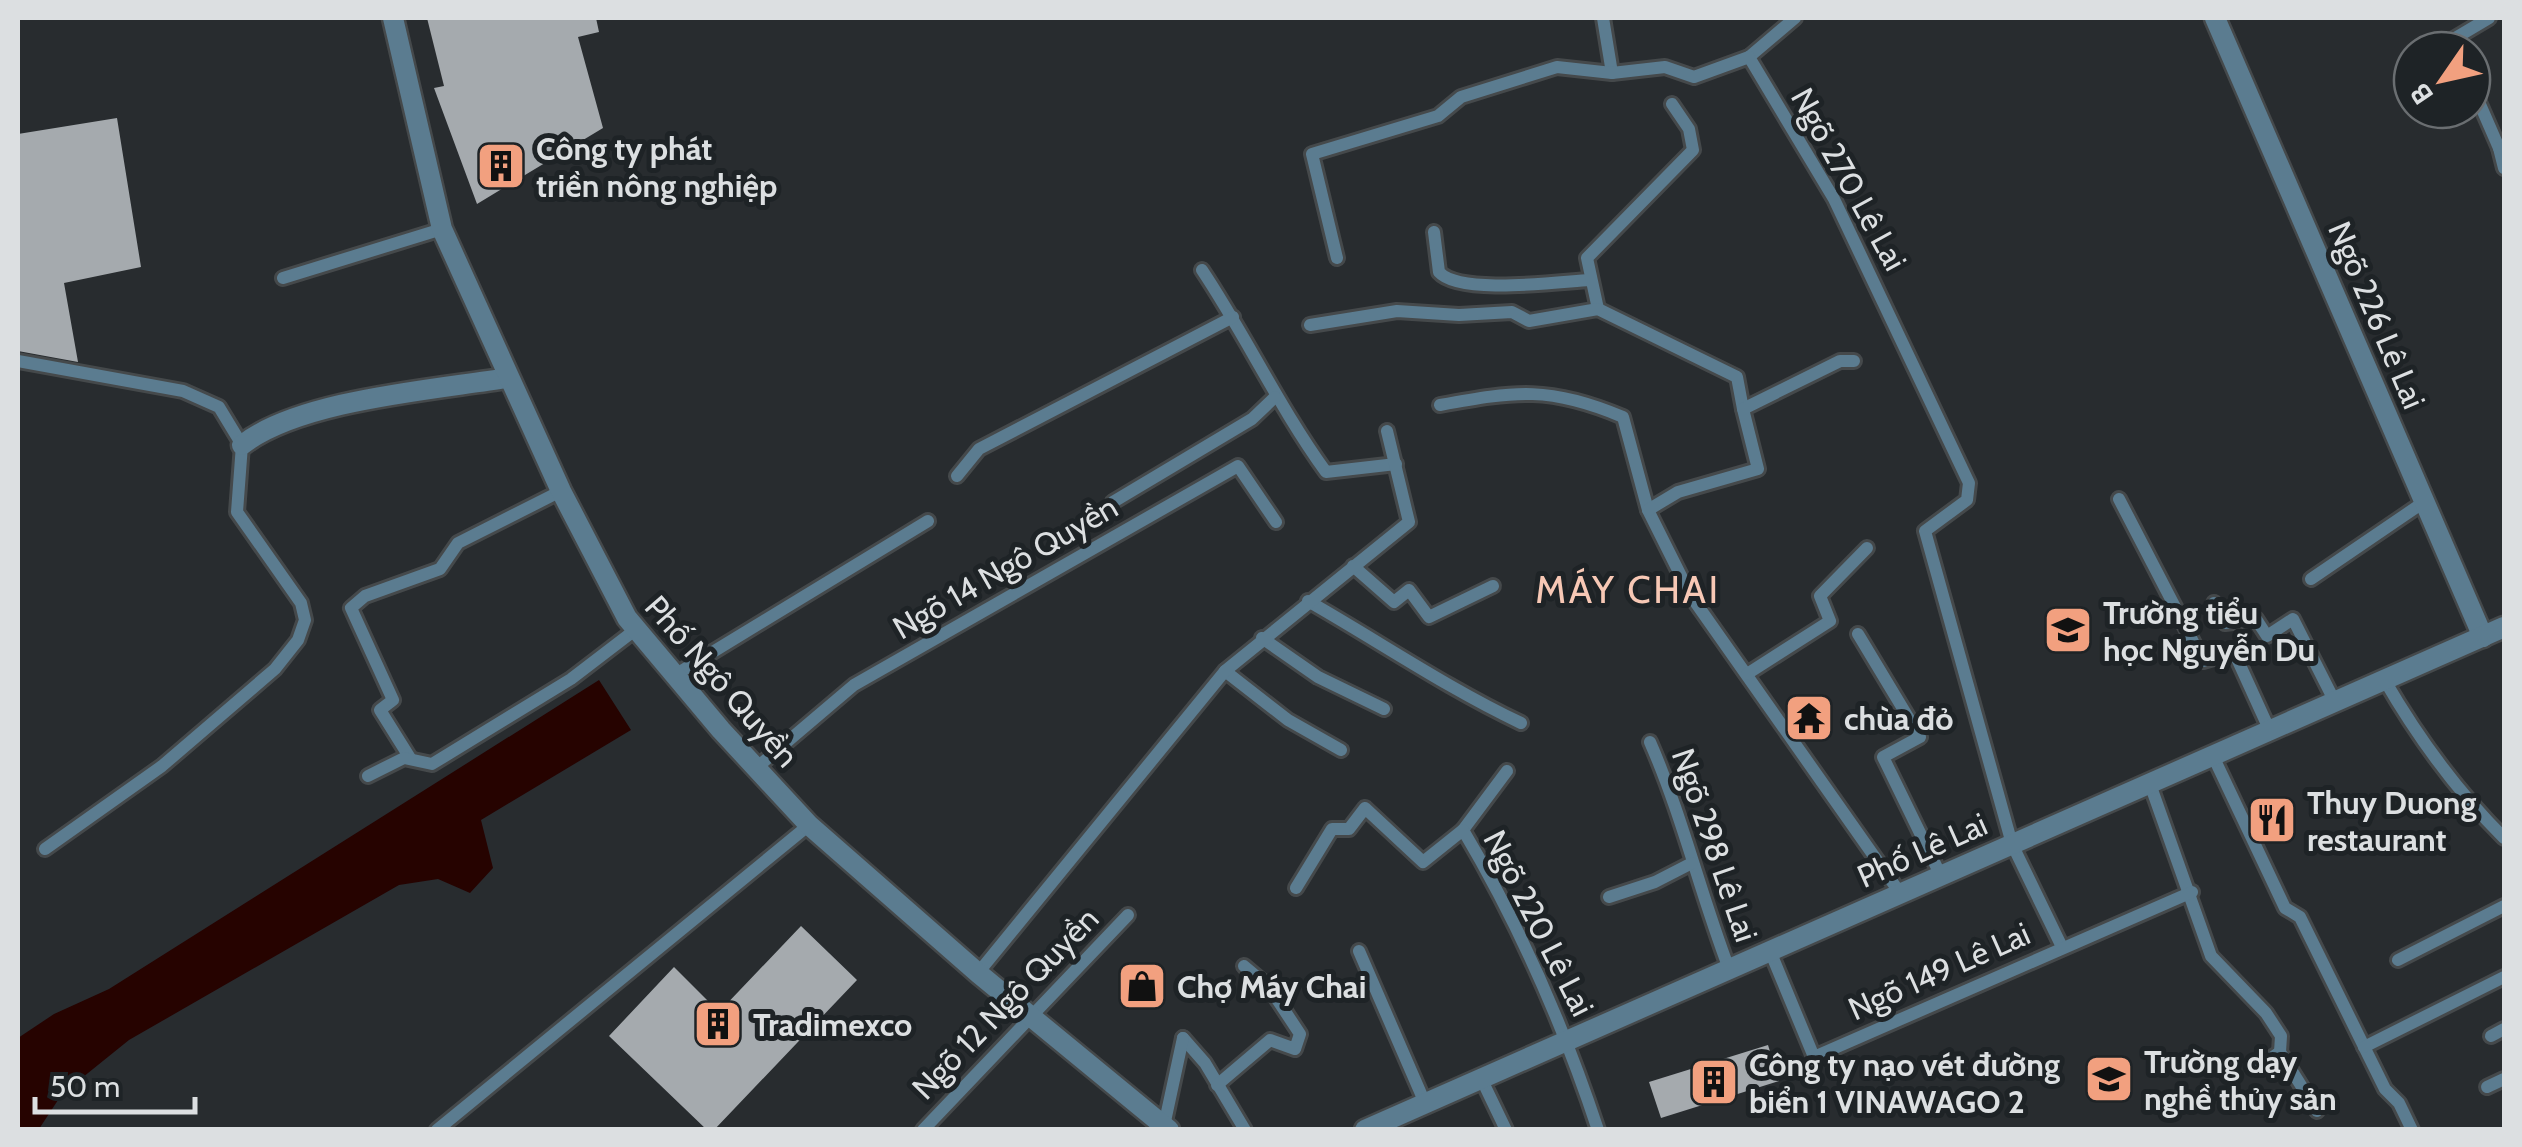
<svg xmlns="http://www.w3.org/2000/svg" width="2522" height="1147" font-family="Cabin,sans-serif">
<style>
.water{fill:#260300}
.building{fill:#a5aaae}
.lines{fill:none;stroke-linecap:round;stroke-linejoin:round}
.service-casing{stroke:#45494b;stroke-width:18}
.minor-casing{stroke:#45494b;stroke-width:25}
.tertiary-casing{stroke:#45494b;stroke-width:25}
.service{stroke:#5b7c90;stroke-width:12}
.minor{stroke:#5b7c90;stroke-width:20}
.tertiary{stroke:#5b7c90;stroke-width:20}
.labels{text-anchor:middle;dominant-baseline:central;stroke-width:10;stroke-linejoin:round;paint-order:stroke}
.poi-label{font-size:32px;font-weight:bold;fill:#dcdfe1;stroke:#1e2326;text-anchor:start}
.street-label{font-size:32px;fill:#dcdfe1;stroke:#1e2326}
.quarter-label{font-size:38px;letter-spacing:2.5px;fill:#f7c8b5;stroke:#1e2326}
</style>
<rect width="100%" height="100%" fill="#282c2f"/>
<polygon class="water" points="599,680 631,730 481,820 493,868 470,893 438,879 399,885 129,1040 62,1094 39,1129 18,1129 18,1038 54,1014 109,989"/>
<g class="building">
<polygon points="427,18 596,18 599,32 578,37 603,128 477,204 434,88 444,86"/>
<polygon points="117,118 141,267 64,283 78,362 18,351 18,134"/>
<polygon points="801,926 857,980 714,1130 707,1130 609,1036 674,967 719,1012"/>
<polygon points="1768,1045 1779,1081 1661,1118 1649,1082"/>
</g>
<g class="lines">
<g class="service-casing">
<g id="service">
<polyline points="1603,18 1612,73"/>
<polyline points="2456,50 2452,40 2489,18"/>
<polyline points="1749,57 1795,18"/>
<polyline points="2472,86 2499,148 2504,146"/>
<polyline points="2499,148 2504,168"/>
<path d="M1434 232 1439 272C1459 295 1557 282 1589 280"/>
<polyline points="1337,258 1312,154 1438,116 1461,97 1557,67 1612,73 1665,67 1694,77 1749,57 1834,199 1969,483 1967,500 1925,531 2012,844 2062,947"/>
<path d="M1202 270C1246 336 1279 407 1326 472L1396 464"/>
<polyline points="283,278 442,229"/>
<polyline points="1598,309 1587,258 1693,150 1689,129 1672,104"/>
<polyline points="1310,325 1397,311 1459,315 1512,312 1529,321 1598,309 1737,377 1743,409"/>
<polyline points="18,361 183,391 219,407 242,445 237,512 301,603 305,620 298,640 275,669 162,766 45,849"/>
<path d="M1440 405C1516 391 1550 386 1623 417L1648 510 1691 596 1900 893"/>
<polyline points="957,476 979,449 1233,317"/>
<polyline points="2119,499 2203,661 2234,652 2270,731"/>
<polyline points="1113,502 1252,419 1275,397"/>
<polyline points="1648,510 1678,492 1758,469 1743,409 1840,361 1854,361"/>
<polyline points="1353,566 1394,602 1409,590 1429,617 1493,586"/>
<polyline points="2311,579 2424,502"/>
<path d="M1308 601C1380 642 1447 688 1521 723"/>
<polyline points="2214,603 2225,623 2256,619 2267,636 2293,619 2335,702"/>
<polyline points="1858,634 1920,737 1883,757 1941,876"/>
<polyline points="1262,638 1318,677 1384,709"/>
<polyline points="1225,671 1288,720 1341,750"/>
<polyline points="1747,674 1830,621 1820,596 1867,548"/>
<polyline points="675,675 928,521"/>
<path d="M2384 679C2418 738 2456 790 2504 838"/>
<path d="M1650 742C1682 815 1700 892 1728 966"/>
<polyline points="2213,756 2285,908 2300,917 2385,1089 2399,1103 2412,1130"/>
<polyline points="410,758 380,710 393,700 351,608 365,596 440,569 458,543 561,491"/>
<polyline points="755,769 854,685 1238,466 1276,522"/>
<polyline points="368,776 404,758 432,764 571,679 635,630"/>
<polyline points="2150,784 2211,956 2266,1013 2281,1036 2280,1052 2317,1111"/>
<polyline points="1463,830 1507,771"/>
<path d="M1296 888 1332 829H1349L1365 808 1423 862 1463 830C1520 926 1563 1024 1598 1130"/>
<polyline points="1609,897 1655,882 1692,863"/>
<polyline points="1359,951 1425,1103"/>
<polyline points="1770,951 1814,1057 2192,892"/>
<polyline points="2398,960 2504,906"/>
<polyline points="978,973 1225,671 1409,522 1387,431"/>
<polyline points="2491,1036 2504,1029"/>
<polyline points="1183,1038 1205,1063 1245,1130"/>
<polyline points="2364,1047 2504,977"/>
<polyline points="2256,1069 2280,1052"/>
<polyline points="1481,1078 1506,1130"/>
<polyline points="1217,1085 1270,1040 1295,1049 1300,1034 1269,987 1244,966"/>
<polyline points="2487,1087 2504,1079"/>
<polyline points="1164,1126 1183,1038"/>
<polyline points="437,1130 809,825"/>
<polyline points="923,1130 1128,915"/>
</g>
</g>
<g class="minor-casing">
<g id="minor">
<polyline points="2215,18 2483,637"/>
<path d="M242 445C299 400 433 390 507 378"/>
</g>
</g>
<g class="tertiary-casing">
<g id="tertiary">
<polyline points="393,18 442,229 561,491 627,618 721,730 809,825 978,973 1169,1130"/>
<polyline points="1365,1130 2504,627"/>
</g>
</g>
<use href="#service" class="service"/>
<use href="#minor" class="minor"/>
<use href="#tertiary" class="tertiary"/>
</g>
<defs>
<g id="building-square" transform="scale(2.5)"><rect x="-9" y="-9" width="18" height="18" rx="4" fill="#f2a07f" stroke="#1e2326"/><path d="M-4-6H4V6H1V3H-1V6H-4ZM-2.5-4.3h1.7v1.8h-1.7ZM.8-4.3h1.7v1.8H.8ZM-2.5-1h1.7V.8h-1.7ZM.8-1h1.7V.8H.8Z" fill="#111"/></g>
<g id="school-square" transform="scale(2.5)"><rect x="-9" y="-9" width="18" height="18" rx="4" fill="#f2a07f" stroke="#1e2326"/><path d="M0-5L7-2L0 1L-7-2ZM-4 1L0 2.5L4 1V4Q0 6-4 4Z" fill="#111"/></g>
<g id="temple-square" transform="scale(2.5)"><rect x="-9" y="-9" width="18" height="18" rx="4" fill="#f2a07f" stroke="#1e2326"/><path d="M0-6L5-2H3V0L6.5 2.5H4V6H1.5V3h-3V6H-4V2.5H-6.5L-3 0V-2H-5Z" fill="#111"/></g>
<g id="restaurant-square" transform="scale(2.5)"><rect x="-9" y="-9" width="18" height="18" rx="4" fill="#f2a07f" stroke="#1e2326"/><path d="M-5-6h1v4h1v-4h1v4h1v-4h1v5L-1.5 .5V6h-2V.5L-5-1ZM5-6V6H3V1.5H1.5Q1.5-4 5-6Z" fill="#111"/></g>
<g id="shop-square" transform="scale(2.5)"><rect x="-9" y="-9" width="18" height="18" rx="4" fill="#f2a07f" stroke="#1e2326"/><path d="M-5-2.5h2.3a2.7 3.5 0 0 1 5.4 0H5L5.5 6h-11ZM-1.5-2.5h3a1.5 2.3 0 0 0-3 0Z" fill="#111"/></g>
</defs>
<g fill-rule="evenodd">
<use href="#building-square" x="501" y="166"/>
<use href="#school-square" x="2068" y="630"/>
<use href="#temple-square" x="1809" y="718"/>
<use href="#restaurant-square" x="2272" y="820"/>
<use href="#shop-square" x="1142" y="986"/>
<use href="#building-square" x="718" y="1024"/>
<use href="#school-square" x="2109" y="1079"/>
<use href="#building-square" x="1714" y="1082"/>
</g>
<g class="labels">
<g class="poi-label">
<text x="536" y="148">Công ty phát<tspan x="536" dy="37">triền nông nghiệp</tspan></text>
<text x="2103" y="612">Trường tiểu<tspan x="2103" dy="37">học Nguyễn Du</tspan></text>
<text x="1844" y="718">chùa đỏ</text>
<text x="2307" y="802">Thuy Duong<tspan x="2307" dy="37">restaurant</tspan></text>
<text x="1177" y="986">Chợ Máy Chai</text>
<text x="753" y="1024">Tradimexco</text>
<text x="2144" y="1061">Trường dạy<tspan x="2144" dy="37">nghề thủy sản</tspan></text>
<text x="1749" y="1064">Công ty nạo vét đường<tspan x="1749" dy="37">biển 1 VINAWAGO 2</tspan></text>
</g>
<g class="street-label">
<text transform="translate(1849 179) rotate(61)">Ngõ 270 Lê Lai</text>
<text transform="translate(2377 315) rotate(67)">Ngõ 226 Lê Lai</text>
<text transform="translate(1005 567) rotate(-30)">Ngõ 14 Ngô Quyền</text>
<text transform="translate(722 681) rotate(49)">Phố Ngô Quyền</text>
<text transform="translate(1715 845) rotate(71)">Ngõ 298 Lê Lai</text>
<text transform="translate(1922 850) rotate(-24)">Phố Lê Lai</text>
<text transform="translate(1539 923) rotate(63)">Ngõ 220 Lê Lai</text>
<text transform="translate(1939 971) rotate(-24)">Ngõ 149 Lê Lai</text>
<text transform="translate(1005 1003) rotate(-46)">Ngõ 12 Ngô Quyền</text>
</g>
<g class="quarter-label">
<text x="1628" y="589">MÁY CHAI</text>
</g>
</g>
<rect width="2522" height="1147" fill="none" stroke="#dcdfe1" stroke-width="40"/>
<g transform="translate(2442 80) rotate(236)"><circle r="48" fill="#1e2326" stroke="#6a6e71" stroke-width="2.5"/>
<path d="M0-8L18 38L0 25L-18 38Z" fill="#f2a07f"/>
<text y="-15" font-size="28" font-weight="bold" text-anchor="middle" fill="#dcdfe1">B</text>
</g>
<path d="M35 1097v15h160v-15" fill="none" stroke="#dcdfe1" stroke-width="5"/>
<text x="50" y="1097" font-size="30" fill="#dcdfe1" stroke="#1e2326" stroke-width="8" paint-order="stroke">50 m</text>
</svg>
